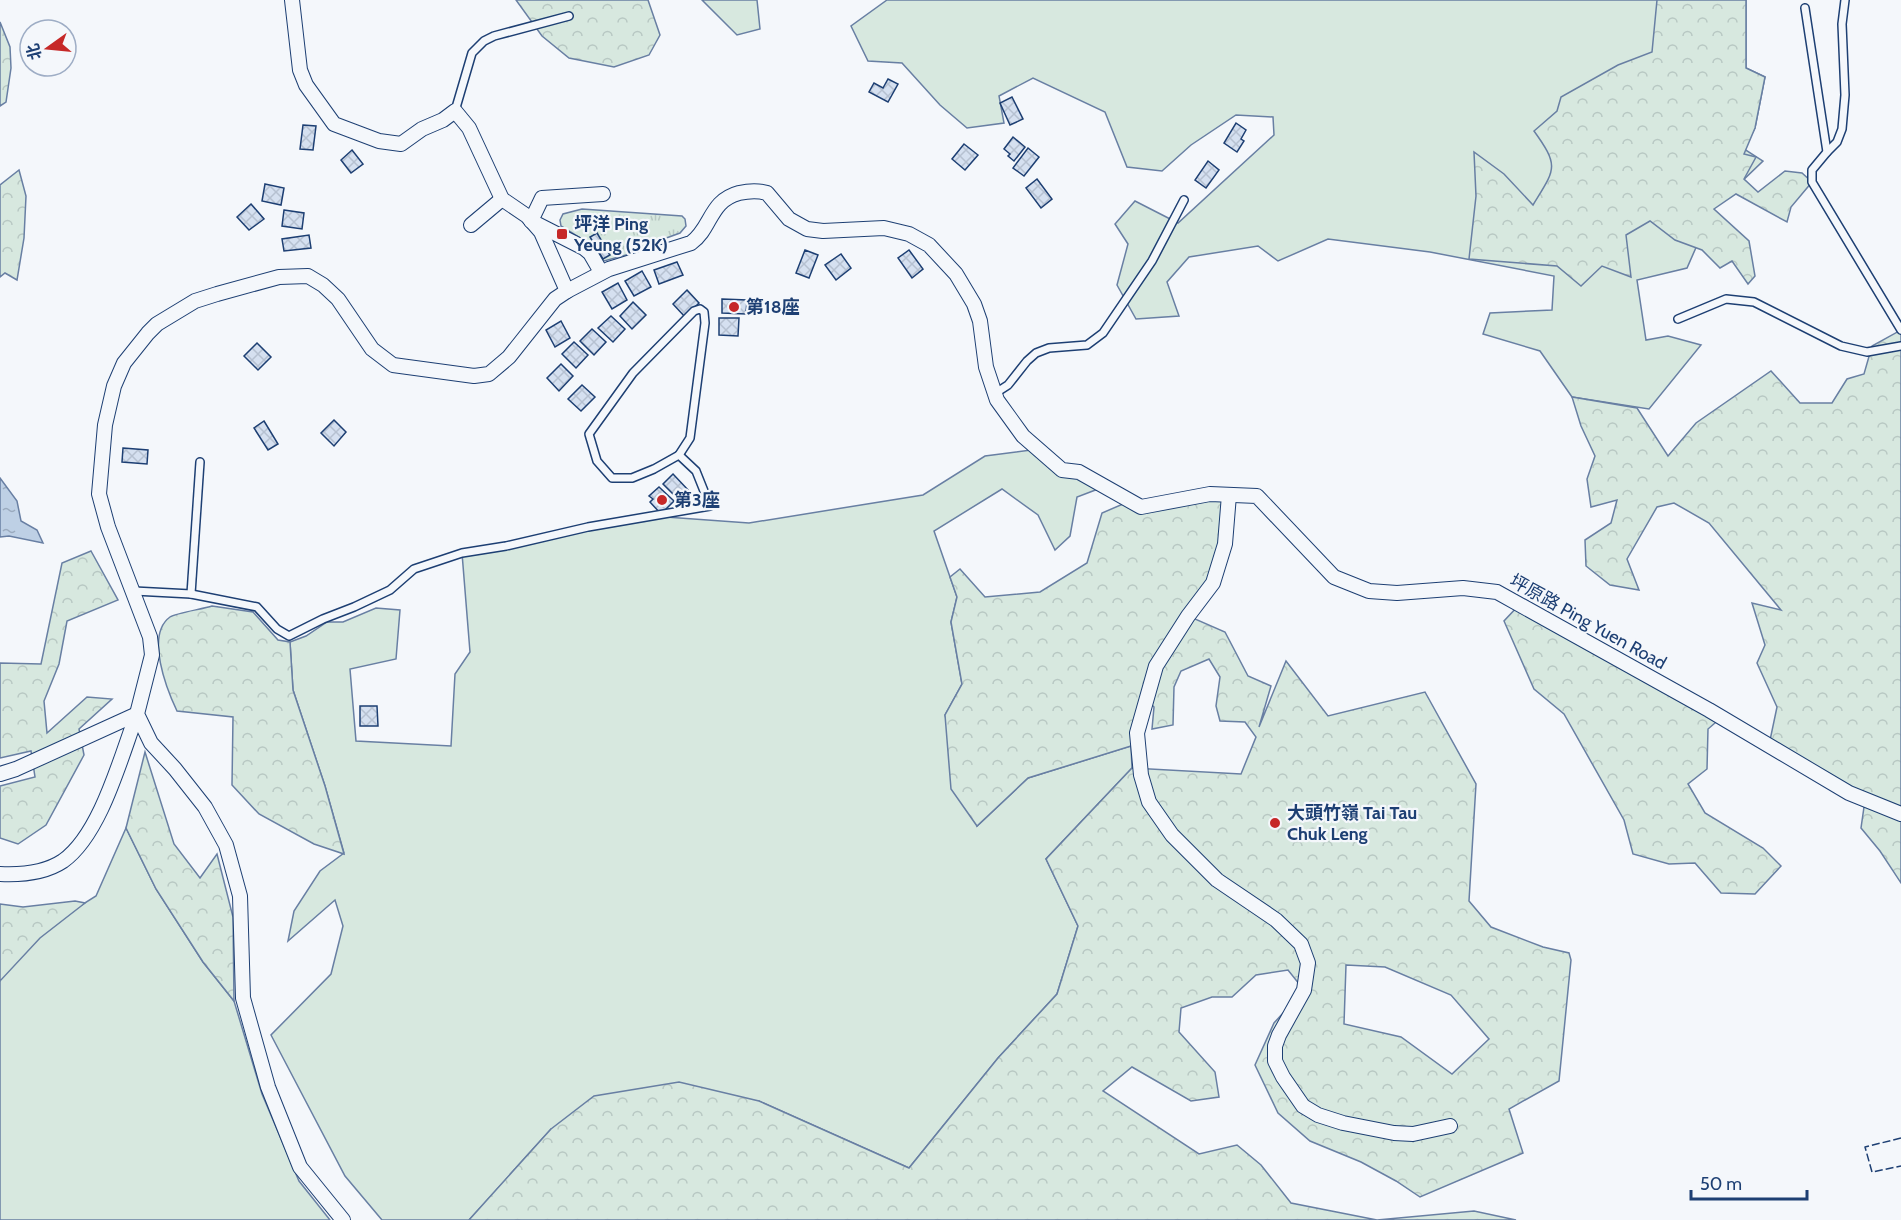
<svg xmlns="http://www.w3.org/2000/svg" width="1901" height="1220" font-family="Cabin,'Noto Sans SC',sans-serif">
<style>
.grass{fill:#d7e8df;stroke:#687fa3;stroke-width:1.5}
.forest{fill:url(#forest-crowns);stroke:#687fa3;stroke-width:1.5;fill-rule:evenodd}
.park{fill:url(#park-tufts);stroke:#687fa3;stroke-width:1.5}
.water{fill:url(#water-ripples);stroke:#687fa3;stroke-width:1.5}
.building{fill:url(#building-cross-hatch);stroke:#1d3f73;stroke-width:1.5}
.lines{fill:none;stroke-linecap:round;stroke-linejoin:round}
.service-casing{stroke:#1d3f73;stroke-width:10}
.minor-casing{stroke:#1d3f73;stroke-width:16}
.service{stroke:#f4f7fb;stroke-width:7}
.minor{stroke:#f4f7fb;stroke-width:14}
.fence{stroke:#1d3f73;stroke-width:1.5;stroke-dasharray:8 3;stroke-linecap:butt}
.poi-dot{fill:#c62828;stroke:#f4f7fb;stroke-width:2}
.labels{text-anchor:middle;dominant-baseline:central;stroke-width:4.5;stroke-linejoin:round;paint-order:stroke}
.poi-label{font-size:18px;font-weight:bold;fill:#1d3f73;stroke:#f4f7fb;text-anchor:start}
.street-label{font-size:18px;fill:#1d3f73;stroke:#f4f7fb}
</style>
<defs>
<pattern id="forest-crowns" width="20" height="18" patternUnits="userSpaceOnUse" patternTransform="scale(1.5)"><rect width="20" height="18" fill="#d7e8df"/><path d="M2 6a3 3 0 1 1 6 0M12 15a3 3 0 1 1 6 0" fill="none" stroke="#b8c8c3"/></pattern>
<pattern id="park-tufts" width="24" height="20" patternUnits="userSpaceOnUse" patternTransform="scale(1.5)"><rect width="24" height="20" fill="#d7e8df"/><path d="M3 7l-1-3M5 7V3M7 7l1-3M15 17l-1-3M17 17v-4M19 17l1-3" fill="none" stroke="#b8c8c3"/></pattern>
<pattern id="water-ripples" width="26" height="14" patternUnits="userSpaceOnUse" patternTransform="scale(1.5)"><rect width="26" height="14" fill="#bed0e5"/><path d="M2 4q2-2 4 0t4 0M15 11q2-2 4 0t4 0" fill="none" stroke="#9aaabe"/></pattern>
<pattern id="building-cross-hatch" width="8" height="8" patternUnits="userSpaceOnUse" patternTransform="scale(1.5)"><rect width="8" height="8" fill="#d5e0f0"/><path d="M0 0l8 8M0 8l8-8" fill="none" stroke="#b6c1d1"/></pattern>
</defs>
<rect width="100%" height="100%" fill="#f4f7fb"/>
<g class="grass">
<polygon points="702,0 757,0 760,29 737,35"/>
<polygon points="887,0 1746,0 1746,68 1765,77 1755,128 1744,149 1763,161 1713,209 1687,268 1637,280 1646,340 1668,336 1701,345 1649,409 1572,397 1540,351 1483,334 1490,313 1552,310 1554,276 1430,252 1328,239 1278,261 1258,246 1189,257 1167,282 1179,316 1136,319 1117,285 1128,244 1115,224 1135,201 1178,223 1274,135 1273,117 1236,115 1191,145 1162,171 1127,167 1105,112 1033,78 999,96 1004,123 967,128 940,105 902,63 868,61 851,26"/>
<polygon points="1031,450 1098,489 1077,497 1070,536 1055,550 1038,515 1002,489 934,531 957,597 951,622 962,684 945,715 977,826 1028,778 1131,746 1132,768 1046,859 1078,926 1057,994 998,1058 909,1168 759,1101 551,1129 469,1220 382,1220 345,1176 271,1035 331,974 343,926 335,900 288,941 294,911 320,871 344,853 325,786 293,690 290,642 306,636 327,622 343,622 376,608 400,610 396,659 350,669 356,741 451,746 455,674 470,652 462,553 652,516 749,523 923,495 985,456"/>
<polygon points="126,828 156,889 203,962 234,1001 262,1094 299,1181 330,1220 0,1220 0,979 37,933 96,896"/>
</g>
<g class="forest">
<polygon points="516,0 648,0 660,35 649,55 614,67 569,58 542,36"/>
<path d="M1657 0H1746V68L1765 77 1755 128 1744 154 1756 157 1744 179 1758 192 1785 171 1802 173 1812 182 1791 207 1787 222 1736 194 1714 209 1749 241 1755 276 1748 284 1732 261 1720 268 1702 250 1675 240 1650 221 1626 235 1631 277 1602 266 1581 286 1557 266 1469 259 1476 196 1474 152 1504 174 1533 205C1555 169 1560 167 1534 131L1557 111 1561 97 1618 65 1652 52Z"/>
<polygon points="0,22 10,47 11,68 6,102 0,106"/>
<polygon points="19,170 26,196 24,238 17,280 5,273 0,277 0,185"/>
<polygon points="1901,330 1901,883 1880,851 1861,828 1865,800 1769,745 1777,707 1757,663 1765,645 1752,603 1781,610 1709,523 1674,503 1657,507 1627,559 1639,590 1610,585 1586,566 1585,540 1611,523 1617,500 1591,507 1587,479 1595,456 1581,426 1572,397 1637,408 1668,456 1696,423 1771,371 1800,403 1832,403 1847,379 1864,374 1872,346"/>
<path d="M1229 495 1223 550 1188 616 1225 632 1248 676 1271 686 1259 727 1286 661 1328 716 1425 692 1476 784 1469 901 1491 927 1543 947 1569 953 1571 960 1559 1081 1509 1109 1523 1153 1420 1197 1396 1181 1361 1162 1310 1141 1278 1113 1255 1065 1274 1023 1304 990 1288 970 1256 975 1232 997H1212L1181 1008 1179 1032 1215 1072 1219 1097 1191 1101 1132 1067 1103 1091 1199 1154 1237 1145 1261 1165 1291 1203 1377 1220 1474 1211 1516 1220H469L551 1129 594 1096 679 1082 759 1101 909 1168 998 1058 1057 994 1078 926 1046 859 1132 768 1241 774 1256 737 1245 722 1220 721 1216 706 1220 677 1209 659 1181 671 1174 687 1173 725 1152 729 1154 707 1147 700 1131 746 1028 778 977 826 951 789 945 715 962 684 951 622 957 597 950 577 960 569 985 597 1040 592 1087 563 1102 513 1130 501ZM1346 965 1385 967 1451 995 1489 1039 1452 1074 1401 1037 1344 1024Z"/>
<polygon points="91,551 118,600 67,621 59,664 44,701 47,733 87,697 112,699 79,729 84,755 46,825 18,844 0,838 0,786 35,777 31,751 0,758 0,663 41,664 62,563"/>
<polygon points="1520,604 1722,717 1708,729 1707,769 1688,784 1705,813 1763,848 1781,866 1755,894 1721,893 1695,863 1669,864 1633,854 1624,820 1564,714 1534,689 1504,621"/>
<path d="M212 606 253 612 278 640 290 642 293 690 325 786 344 854 314 844 259 814 232 785 233 717 177 711C167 690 145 635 170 617 176 613 203 609 212 606Z"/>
<polygon points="145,752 174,844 200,878 217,854 233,917 234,1001 203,962 156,889 126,828"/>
<polygon points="75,901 85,903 40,938 0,981 0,904 23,907"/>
</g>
<polygon class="park" points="582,209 682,216 685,219 686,226 680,233 658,241 659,246 604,261 590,244 561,226 560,220 563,214"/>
<polygon class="water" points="0,478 17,501 21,521 37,530 43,543 9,536 0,537"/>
<g class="building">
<polygon points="888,79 898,84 888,102 869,92 874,83 883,88"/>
<polygon points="1012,97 1023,119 1010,125 1000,103"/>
<polygon points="1236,123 1246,130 1241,139 1244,141 1237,152 1224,143"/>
<polygon points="303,125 316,126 313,150 300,149"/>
<polygon points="1013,137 1025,147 1014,161 1008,156 1010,154 1004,149"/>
<polygon points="964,144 978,155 965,170 952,159"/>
<polygon points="1028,148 1039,157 1024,176 1013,168"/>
<polygon points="352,150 363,164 351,173 341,160"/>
<polygon points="1208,161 1219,170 1206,188 1195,180"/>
<polygon points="1037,179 1052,199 1041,208 1026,188"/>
<polygon points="265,184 284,188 281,205 262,201"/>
<polygon points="251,204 264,219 249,230 237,217"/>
<polygon points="284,210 304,213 302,229 282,226"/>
<polygon points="597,233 610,255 603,259 590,237"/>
<polygon points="309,235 311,248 284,251 282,239"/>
<polygon points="805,250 818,255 809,278 796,273"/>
<polygon points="909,250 923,269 912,278 898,258"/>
<polygon points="841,254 851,268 836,280 825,265"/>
<polygon points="677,262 683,275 659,284 654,270"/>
<polygon points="642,271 651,287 634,296 625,281"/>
<polygon points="618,283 627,300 612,309 602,292"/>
<polygon points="687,290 699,303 685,317 673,304"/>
<polygon points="722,299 747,300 746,314 722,313"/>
<polygon points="633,302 646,315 632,329 620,316"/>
<polygon points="611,316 625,329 613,342 598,328"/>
<polygon points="719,318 739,318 738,336 719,335"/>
<polygon points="561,321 570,338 555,347 546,330"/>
<polygon points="592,329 606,342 594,355 580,341"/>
<polygon points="574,342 588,355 576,368 562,354"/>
<polygon points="257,343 271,357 258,370 244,356"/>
<polygon points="561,364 573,376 559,391 547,378"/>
<polygon points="582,385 595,397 581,411 568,399"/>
<polygon points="334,420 346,432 334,446 321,433"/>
<polygon points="264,421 278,444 268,450 254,428"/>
<polygon points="123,448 148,450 147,464 122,462"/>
<polygon points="673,474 690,492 681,502 663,484"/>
<polygon points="659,487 674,501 661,514 650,502 653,499 649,496"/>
<polygon points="360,706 377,706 378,726 360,726"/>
</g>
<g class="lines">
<g class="service-casing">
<g id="service">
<polyline points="1805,8 1827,152 1812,170 1812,182 1901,330"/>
<polyline points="455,111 472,53 484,41 494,36 569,16"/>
<polyline points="1827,152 1837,142 1842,129 1845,95 1842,24 1845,0"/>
<polygon points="700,309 704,312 705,323 690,438 679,455 654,469 632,478 612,478 597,461 589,434 633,373 694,311"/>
<polyline points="1678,319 1726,299 1754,302 1841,346 1867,352 1901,346"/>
<polyline points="994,394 1008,385 1027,361 1036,353 1049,348 1087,345 1103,333 1152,261 1184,200"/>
<polyline points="134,591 191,594 257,607 277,629 289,636 323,619 354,607 390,590 414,569 462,553 506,546 588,527 710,506 696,471 679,455"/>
<polyline points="191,594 200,462"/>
</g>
</g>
<g class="minor-casing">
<g id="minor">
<polyline points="292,0 300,70 306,85 334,124 379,141 401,144 422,129 443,120 455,111 469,128 502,199 527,216 541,232 567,291"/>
<polyline points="471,225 502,199"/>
<polyline points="601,272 590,253 584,248 531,221 542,198 603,194"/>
<polyline points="1229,495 1225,544 1213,583 1188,616 1156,666 1137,733 1141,775 1149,802 1172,835 1217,880 1276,920 1301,944 1308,963 1304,990 1279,1035 1275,1046 1275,1061 1283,1077 1303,1106 1318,1115 1343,1123 1394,1133 1413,1134 1450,1126"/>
<polyline points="0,774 16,769 137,714"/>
<path d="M0 874C21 875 45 873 63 861 101 834 121 756 137 714"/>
<path d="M343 1220 300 1167 268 1087 243 998 240 896 226 845 205 807 175 769 151 743 137 714 152 655 150 637 108 527 99 494 105 425 114 386 124 363 148 333 157 324 195 301 217 294 279 277 308 276 323 285 338 299 372 349 393 365 474 376 489 374 509 357 555 299 567 291 609 269 691 243C712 228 709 201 739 193 748 191 757 190 767 193L789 219 807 229 823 231 884 228 909 234 929 245 956 274 974 304 980 321 986 367 997 400 1023 436 1062 470 1079 472 1141 507 1210 494 1257 496 1334 577 1369 591 1397 593 1463 588 1497 592 1709 710 1849 793 1901 814"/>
</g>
</g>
<use href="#service" class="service"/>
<use href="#minor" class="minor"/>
<polyline class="fence" points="1901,1138 1865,1147 1872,1172 1901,1166"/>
</g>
<g class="poi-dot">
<rect x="556" y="228" width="12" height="12" rx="3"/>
<circle cx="734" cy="307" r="6"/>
<circle cx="662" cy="500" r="6"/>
<circle cx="1275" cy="823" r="6"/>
</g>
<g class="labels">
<g class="poi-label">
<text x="574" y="224">坪洋 Ping<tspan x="574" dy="21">Yeung (52K)</tspan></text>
<text x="746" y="307">第18座</text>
<text x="674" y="500">第3座</text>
<text x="1287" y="813">大頭竹嶺 Tai Tau<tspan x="1287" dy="21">Chuk Leng</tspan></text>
</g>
<g class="street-label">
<text transform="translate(1588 622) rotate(29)">坪原路 Ping Yuen Road</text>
</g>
</g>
<g transform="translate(48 48) rotate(255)"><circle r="28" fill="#f4f7fb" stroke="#9eadc5" stroke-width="1.5"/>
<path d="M0-4.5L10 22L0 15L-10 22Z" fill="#c62828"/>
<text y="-9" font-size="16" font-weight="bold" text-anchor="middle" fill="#1d3f73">北</text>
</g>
<path d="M1691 1190v9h116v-9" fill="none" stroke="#1d3f73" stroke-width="3"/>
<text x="1700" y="1190" font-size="18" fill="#1d3f73" stroke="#f4f7fb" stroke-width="4.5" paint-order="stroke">50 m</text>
</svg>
